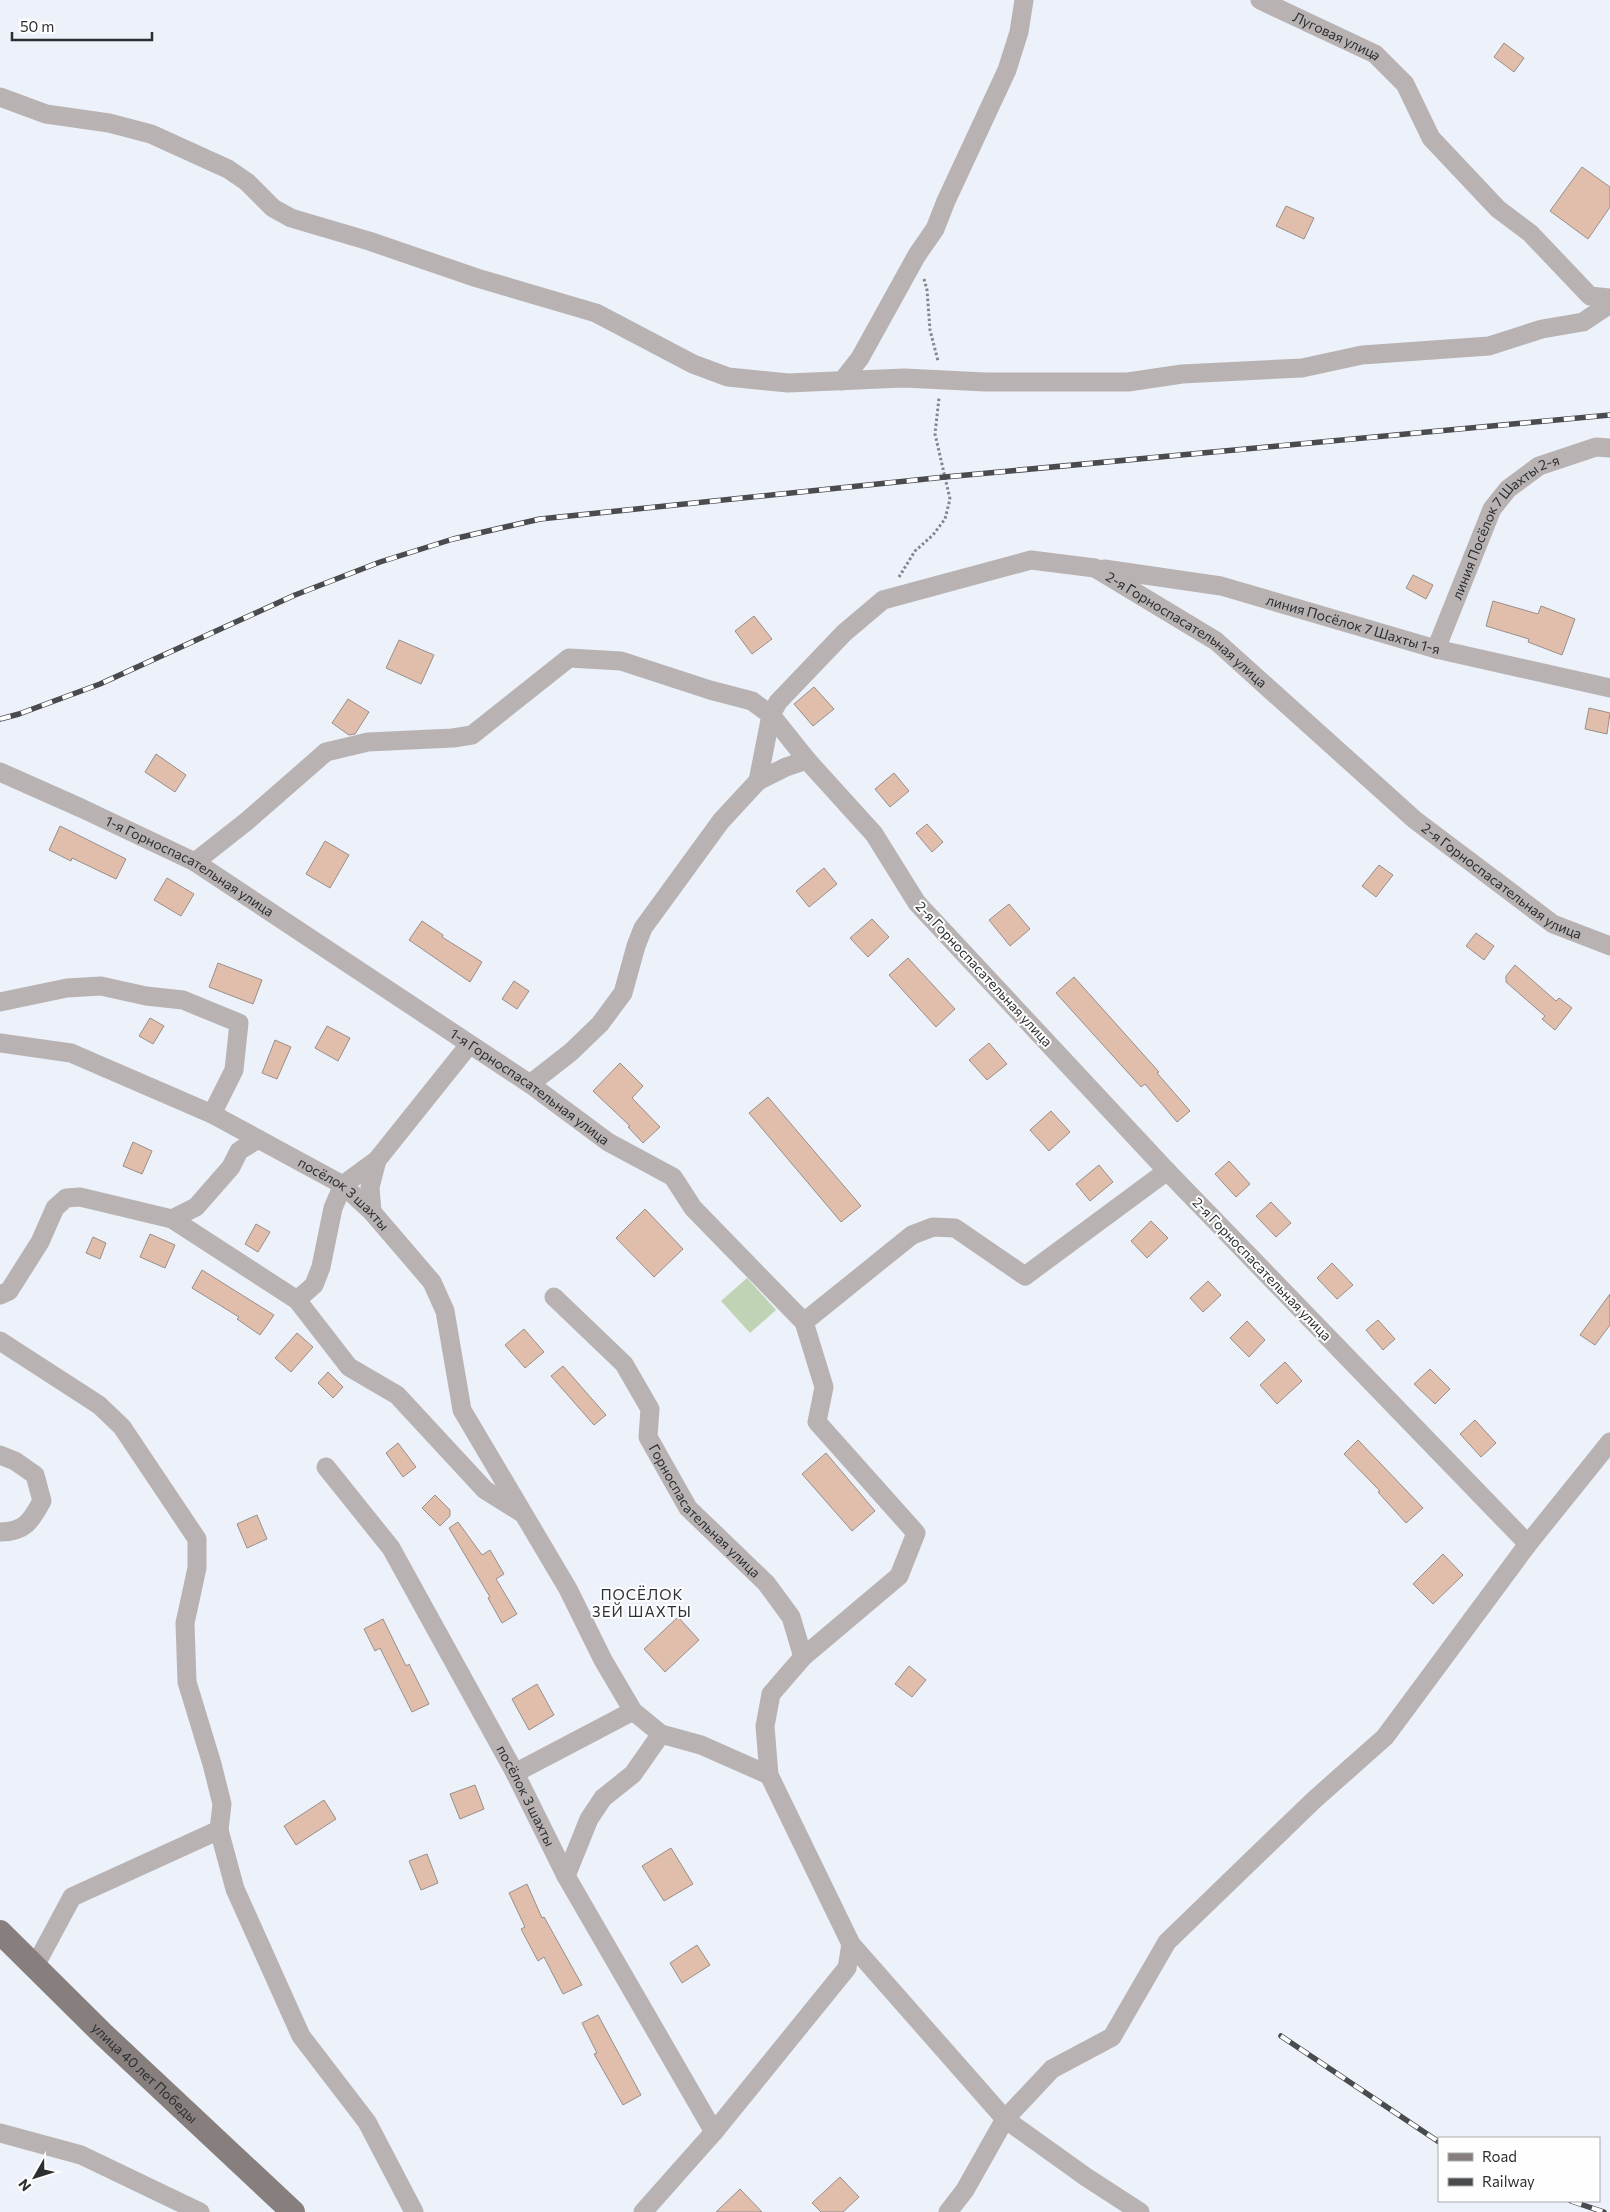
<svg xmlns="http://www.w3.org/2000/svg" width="1610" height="2212" font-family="Commissioner,sans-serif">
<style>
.green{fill:#c0d4b5}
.building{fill:#e1beac;stroke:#988f8a}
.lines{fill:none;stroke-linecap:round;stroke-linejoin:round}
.path{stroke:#82868c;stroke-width:3;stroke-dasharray:2.5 2.5;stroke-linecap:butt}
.minor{stroke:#b8b3b2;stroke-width:19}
.major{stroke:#877f7d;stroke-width:24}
.rail-casing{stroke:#494b4f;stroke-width:5.5}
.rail{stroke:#fefefe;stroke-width:4;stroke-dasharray:11;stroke-linecap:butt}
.labels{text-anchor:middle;stroke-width:4;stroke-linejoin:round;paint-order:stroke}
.street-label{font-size:14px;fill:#2c2e31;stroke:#fefefe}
.neighbourhood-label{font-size:15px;letter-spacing:1px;fill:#2d3137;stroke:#fefefe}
</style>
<rect width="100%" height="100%" fill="#ecf1fa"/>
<path class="green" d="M747 1278 776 1310 750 1333 721 1301Z"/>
<g class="building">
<path d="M1504 43 1524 58 1514 72 1494 57Z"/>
<path d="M1582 167 1610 187V207L1588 239 1550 211Z"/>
<path d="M1286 206 1314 218 1304 239 1276 226Z"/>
<path d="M1413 575 1433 585 1426 599 1406 588Z"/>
<path d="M1493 601 1538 614 1541 606 1575 619 1562 655 1528 642 1529 639 1486 626Z"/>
<path d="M754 616 772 639 752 654 735 631Z"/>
<path d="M399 640 434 655 421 684 386 668Z"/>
<path d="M814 687 834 709 813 726 794 704Z"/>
<path d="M348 699 369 712 355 734 349 735 332 723Z"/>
<path d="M1589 708 1610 713 1607 734 1585 729Z"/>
<path d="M156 754 186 775 175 792 145 772Z"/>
<path d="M894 773 909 791 890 807 875 789Z"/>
<path d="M927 824 943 842 932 852 916 833Z"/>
<path d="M60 826 126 859 116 879 72 858 71 861 49 850Z"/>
<path d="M325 841 349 855 330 888 306 874Z"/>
<path d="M1379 865 1393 875 1376 897 1362 886Z"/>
<path d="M824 868 837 884 809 907 796 891Z"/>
<path d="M167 878 194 894 181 916 154 900Z"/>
<path d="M1009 904 1030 929 1010 946 989 920Z"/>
<path d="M872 919 889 937 868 957 850 938Z"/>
<path d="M422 921 443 935 442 937 482 962 470 982 409 940Z"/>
<path d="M1476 933 1494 946 1484 960 1466 946Z"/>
<path d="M908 958 955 1009 936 1027 889 975Z"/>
<path d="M218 963 262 980 253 1004 209 987Z"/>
<path d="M1515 965 1556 1001 1559 998 1572 1008 1555 1030 1542 1019 1545 1016 1506 982V976Z"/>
<path d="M1074 977 1159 1072 1157 1073 1190 1111 1177 1122 1145 1084 1141 1087 1056 993Z"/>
<path d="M514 981 529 991 517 1009 502 999Z"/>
<path d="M150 1018 164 1026 153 1044 139 1036Z"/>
<path d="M327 1026 350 1038 338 1061 315 1048Z"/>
<path d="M275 1040 291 1047 277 1079 262 1073Z"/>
<path d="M989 1043 1007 1064 987 1080 969 1060Z"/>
<path d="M620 1063 643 1086 632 1098 660 1127 643 1143 628 1127 630 1126 593 1091Z"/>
<path d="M768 1097 861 1206 841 1222 749 1113Z"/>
<path d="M1051 1111 1070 1132 1049 1151 1030 1130Z"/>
<path d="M133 1142 152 1151 142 1174 123 1166Z"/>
<path d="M1229 1161 1250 1184 1236 1197 1215 1174Z"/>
<path d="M1099 1165 1113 1182 1090 1201 1076 1184Z"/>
<path d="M1271 1202 1291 1223 1276 1237 1256 1216Z"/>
<path d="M645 1209 683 1249 654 1277 616 1238Z"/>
<path d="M1151 1221 1168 1238 1147 1258 1131 1241Z"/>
<path d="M256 1224 270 1232 258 1252 245 1244Z"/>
<path d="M150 1234 175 1245 165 1268 140 1257Z"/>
<path d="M93 1237 106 1243 100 1259 86 1253Z"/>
<path d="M1332 1263 1353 1285 1337 1299 1317 1278Z"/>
<path d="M202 1270 274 1315 260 1335 237 1319 239 1317 192 1288Z"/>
<path d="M1208 1281 1221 1295 1203 1312 1190 1298Z"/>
<path d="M1610 1294V1325L1595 1345 1580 1335Z"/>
<path d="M1378 1320 1395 1339 1383 1350 1366 1330Z"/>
<path d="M1247 1321 1265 1340 1249 1357 1230 1338Z"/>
<path d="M524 1329 544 1352 525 1368 505 1345Z"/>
<path d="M297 1333 313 1347 291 1372 275 1358Z"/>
<path d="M1285 1362 1302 1381 1277 1404 1260 1385Z"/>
<path d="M563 1366 606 1415 594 1425 551 1376Z"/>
<path d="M1430 1369 1450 1389 1435 1404 1414 1384Z"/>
<path d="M328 1372 343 1387 333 1398 318 1383Z"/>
<path d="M1475 1420 1496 1443 1481 1457 1460 1434Z"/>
<path d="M1358 1440 1423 1508 1406 1523 1378 1492 1380 1491 1344 1454Z"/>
<path d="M398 1443 416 1467 403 1477 386 1453Z"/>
<path d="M826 1453 875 1511 852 1531 802 1474Z"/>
<path d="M435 1495 450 1510V1516L440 1526 422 1508Z"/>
<path d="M257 1515 267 1539 247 1548 237 1524Z"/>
<path d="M458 1522 482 1555 490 1550 504 1574 496 1579 517 1614 502 1623 488 1598 490 1597 449 1528Z"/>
<path d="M1443 1554 1463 1575 1433 1604 1413 1584Z"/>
<path d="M678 1617 699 1640 665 1672 644 1649Z"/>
<path d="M383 1619 406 1666 409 1664 429 1704 412 1712 380 1648 375 1651 364 1629Z"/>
<path d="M909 1666 926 1680 912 1697 895 1684Z"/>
<path d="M537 1684 554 1715 529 1730 512 1699Z"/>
<path d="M475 1785 484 1809 460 1819 450 1794Z"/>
<path d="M324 1800 336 1819 296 1845 284 1826Z"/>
<path d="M671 1848 693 1884 664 1901 642 1866Z"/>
<path d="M427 1854 438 1883 421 1890 409 1861Z"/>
<path d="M527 1884 542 1918 544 1917 582 1985 563 1994 544 1957 538 1961 521 1929 525 1927 509 1893Z"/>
<path d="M697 1945 710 1965 682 1983 670 1963Z"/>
<path d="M598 2015 641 2095 623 2105 594 2054 597 2053 582 2023Z"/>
<path d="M840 2177 859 2197 843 2212H821L812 2203Z"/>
<path d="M740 2189 762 2212H716Z"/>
</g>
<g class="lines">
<g class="path">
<path d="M924 279 927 290 930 330 938 361"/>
<path d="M899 577 915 551 933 535 945 519 950 499 935 434 939 398"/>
</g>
<g class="minor">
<path id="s1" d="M1260 0 1375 54 1405 84 1431 138 1498 209 1530 233 1590 296 1610 298"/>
<path d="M0 97 46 114 109 123 151 134 228 169 247 182 273 208 291 218 369 241 477 278 596 313 693 364 728 377 788 383 904 378 985 382H1128L1182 374 1302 368 1362 355 1489 346 1542 329 1583 322 1610 304"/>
<path d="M842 381 860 358 917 255 935 229 946 201 1007 70 1019 32 1024 0"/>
<path id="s2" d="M1104 569 1221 586 1436 649 1610 688"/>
<path id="s3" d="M1436 649 1492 509 1508 489 1539 466 1596 447 1610 448"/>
<path id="s4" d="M0 772 81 808 195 862 530 1084 608 1142 673 1177 693 1208 804 1322 824 1387 817 1422 916 1533 899 1576 803 1657 771 1694 765 1726 769 1775 851 1944 1005 2119 1086 2177 1140 2212"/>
<path d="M758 781 786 767 807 760"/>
<path d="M195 862 247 821 326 752 368 742 453 738 472 735 569 658 621 661 710 690 752 701 771 715 758 781 721 821 643 928 636 946 623 993 600 1024 571 1052 530 1084"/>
<path d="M0 1002 67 988 101 986 146 996 183 1000 239 1023 234 1070 212 1114"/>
<path id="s5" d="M0 1043 71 1053 212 1114 343 1185 372 1212 432 1282 445 1311 462 1410 568 1589 603 1660 633 1711 661 1734 701 1745 769 1775"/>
<path d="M372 1212 370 1187 377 1160 469 1045"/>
<path d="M172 1219 196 1207 231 1167 239 1151 258 1139"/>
<path d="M0 1295 9 1291 40 1242 55 1208 66 1198 80 1197 172 1219 297 1300 349 1367 397 1395 485 1490 522 1513"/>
<path id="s6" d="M554 1297 624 1364 650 1409 648 1437 688 1508 766 1583 791 1617 803 1657"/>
<path d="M297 1300 314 1285 321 1267 333 1208 343 1185 377 1160"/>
<path d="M804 1322 912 1235 933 1227 955 1228 1025 1276 1167 1171"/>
<path d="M0 1341 99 1405 122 1427 197 1539V1568L185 1623 187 1682 212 1764 222 1804 219 1830 235 1889 301 2036 367 2122 414 2212"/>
<path d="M0 1455 15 1461 35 1475 42 1501C31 1521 25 1532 0 1532"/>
<path id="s7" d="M326 1467 391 1548 515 1773 566 1876 714 2132"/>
<path id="s8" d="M1528 1544 1167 1171 917 903 874 834 807 760 771 715 778 702 844 633 883 600 1031 560 1095 568 1216 641 1415 820 1553 924 1610 946"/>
<path d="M515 1773 633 1711"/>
<path d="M566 1876 589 1819 603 1798 633 1774 661 1734"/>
<path d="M35 1966 72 1897 219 1830"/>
<path d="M0 2133 81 2155 200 2212"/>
<path d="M643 2212 714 2132 847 1968 851 1944"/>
<path d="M948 2212 965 2190 1005 2119 1052 2069 1112 2037 1167 1942 1314 1800 1385 1737 1528 1544 1610 1442"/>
</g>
<path class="major" id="s9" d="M0 1932 104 2035 293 2212"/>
<g class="rail-casing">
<g id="rail">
<path d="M0 719 19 714 100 684 295 595 380 562 453 539 540 519 945 477 1610 415"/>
<path d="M1281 2036 1439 2142"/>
<path d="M1571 2201 1604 2212"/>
</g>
</g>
<use href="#rail" class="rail"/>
</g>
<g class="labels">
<g class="street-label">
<text dy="5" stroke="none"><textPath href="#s1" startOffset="85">Луговая улица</textPath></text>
<text dy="5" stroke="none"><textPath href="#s3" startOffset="145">линия Посёлок 7 Шахты 2-я</textPath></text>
<text dy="5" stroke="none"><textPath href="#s2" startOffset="256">линия Посёлок 7 Шахты 1-я</textPath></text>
<text dy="5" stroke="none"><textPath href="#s8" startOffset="1614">2-я Горноспасательная улица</textPath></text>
<text dy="5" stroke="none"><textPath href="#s4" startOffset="212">1-я Горноспасательная улица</textPath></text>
<text dy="5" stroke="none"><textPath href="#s8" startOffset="2019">2-я Горноспасательная улица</textPath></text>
<text transform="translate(984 974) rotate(47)" y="5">2-я Горноспасательная улица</text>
<text dy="5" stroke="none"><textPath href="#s4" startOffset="618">1-я Горноспасательная улица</textPath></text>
<text dy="5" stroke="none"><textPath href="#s5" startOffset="380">посёлок 3 шахты</textPath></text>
<text transform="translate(1262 1269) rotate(46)" y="5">2-я Горноспасательная улица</text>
<text dy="5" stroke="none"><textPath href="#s6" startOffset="271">Горноспасательная улица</textPath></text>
<text dy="5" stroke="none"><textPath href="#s7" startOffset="386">посёлок 3 шахты</textPath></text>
<text dy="5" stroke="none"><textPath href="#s9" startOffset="202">улица 40 лет Победы</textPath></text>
</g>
<g class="neighbourhood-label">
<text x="642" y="1600">ПОСЁЛОК<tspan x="642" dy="17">3ЕЙ ШАХТЫ</tspan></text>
</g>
</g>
<rect x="1438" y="2137" width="162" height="65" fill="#fefefe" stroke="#aaabac"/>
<rect x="1448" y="2153" width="25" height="8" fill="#877f7d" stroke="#aaabac"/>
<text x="1482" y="2162" font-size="15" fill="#2c2e31">Road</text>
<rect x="1448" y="2178" width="25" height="8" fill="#494b4f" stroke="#aaabac"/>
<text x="1482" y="2187" font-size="15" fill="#2c2e31">Railway</text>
<g transform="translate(35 2177) rotate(231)" stroke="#fefefe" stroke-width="4" paint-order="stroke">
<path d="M0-4L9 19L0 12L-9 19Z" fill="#2c2e31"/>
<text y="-8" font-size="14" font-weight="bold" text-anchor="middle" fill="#2c2e31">N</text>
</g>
<path d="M12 32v8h140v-8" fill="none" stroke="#2c2e31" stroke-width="2.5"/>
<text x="20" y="32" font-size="15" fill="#2c2e31" stroke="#fefefe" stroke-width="4" paint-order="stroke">50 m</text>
</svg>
